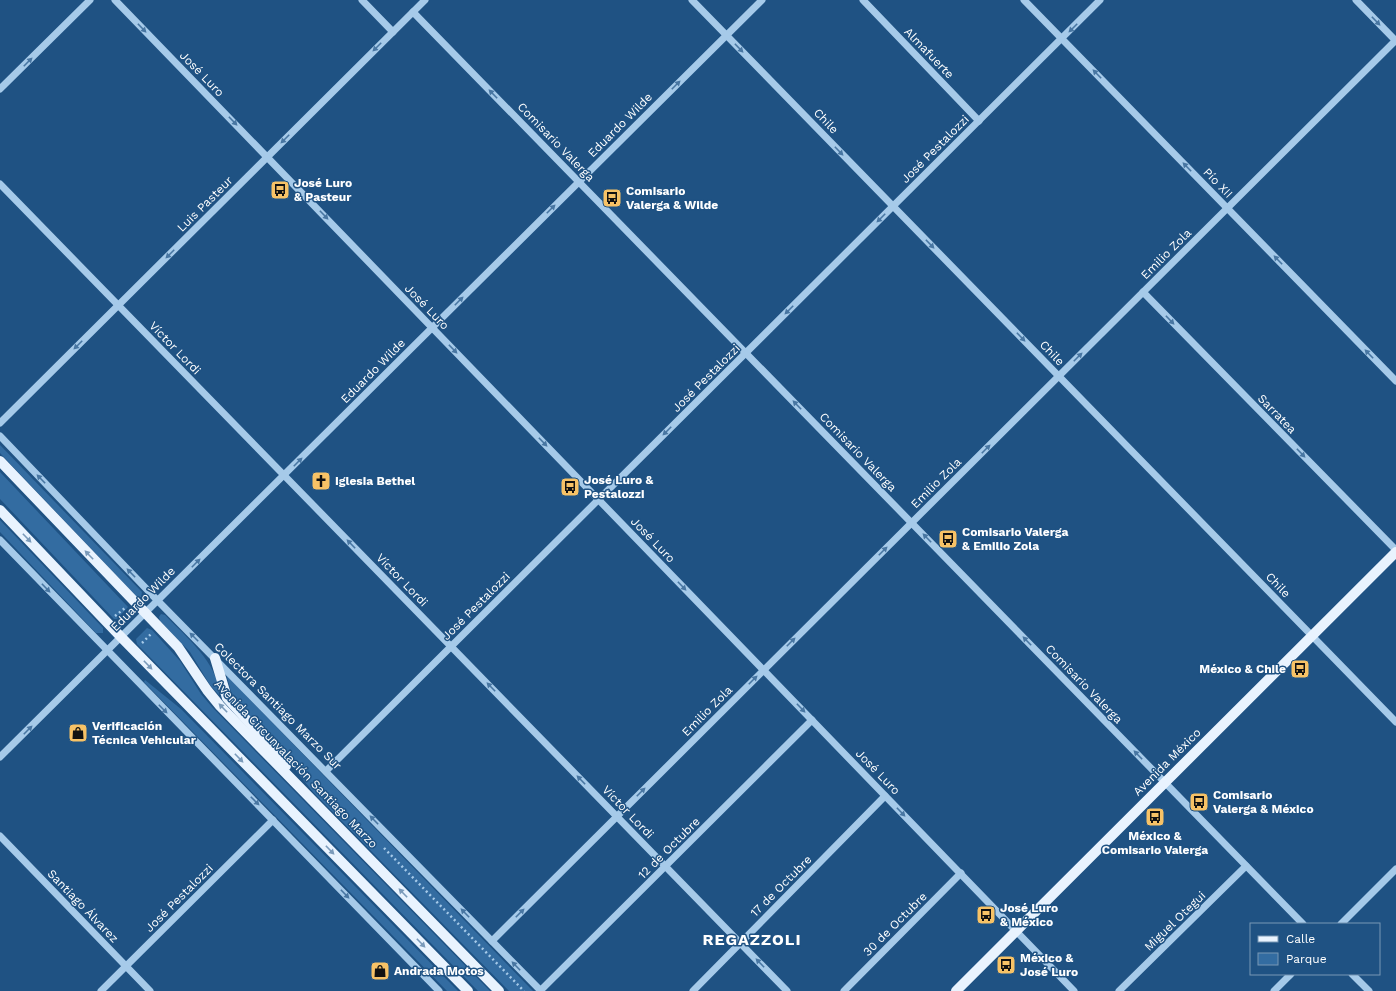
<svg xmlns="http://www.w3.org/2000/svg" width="1396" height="991" font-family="'Work Sans',sans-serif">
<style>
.green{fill:#336ca1}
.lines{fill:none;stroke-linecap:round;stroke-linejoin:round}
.path{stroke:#a6cae9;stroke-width:2.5;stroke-dasharray:2 3;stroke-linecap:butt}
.minor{stroke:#a6cae9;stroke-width:7}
.major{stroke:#e9f3fe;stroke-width:10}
.oneway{fill:#4876a2}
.oneway2{fill:#7a9aba}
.labels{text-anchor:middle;stroke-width:3;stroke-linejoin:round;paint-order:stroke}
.street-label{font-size:12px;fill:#fff;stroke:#1f5283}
.poi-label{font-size:12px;font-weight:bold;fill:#fff;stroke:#1f5283;text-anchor:start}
.district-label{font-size:16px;font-weight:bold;letter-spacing:1px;fill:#fff;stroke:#1f5283}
</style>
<rect width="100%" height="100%" fill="#1f5283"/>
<g class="green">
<path d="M0 445 142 592 141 597H137L0 453Z"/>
<path d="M0 472 128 607 117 619H114L0 499Z"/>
<path d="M0 520 103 628V633H96L0 532Z"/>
<path d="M161 614 165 615C185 636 219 663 219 695L210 685 190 652 160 621 159 617Z"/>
<path d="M147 628 152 630 180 661 201 694 212 707 490 991H478L137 644 136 639Z"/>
<path d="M227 677H228L533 991H509L313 792 276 746 233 699Z"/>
<path d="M145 680 181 709 458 991H447L144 682Z"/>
</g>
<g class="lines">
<g class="path">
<path d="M115 616 125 608"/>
<path d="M142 643 151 634"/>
<path d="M384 848 524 991"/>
</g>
<g class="minor">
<path d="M115 0 1074 991"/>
<path d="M362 0 393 32"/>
<path d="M692 0 1396 722"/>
<path d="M863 0 979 121"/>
<path d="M1024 0 1396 381"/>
<path d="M1356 0 1396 41"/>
<path d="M413 12 1303 924"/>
<path d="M0 89 90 0"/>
<path d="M0 184 787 991"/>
<path d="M1143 292 1396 550"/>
<path d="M0 423 425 0"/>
<path d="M0 436 158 601 541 991"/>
<path d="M0 540 439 991"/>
<path d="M0 757 762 0"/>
<path d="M326 771 1100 0"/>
<path d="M0 836 150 991"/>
<path d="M1341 924 1396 869"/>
<path d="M492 941 1396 40"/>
<path d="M1352 974 1369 991"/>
<path d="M101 991 273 820"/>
<path d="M540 991 812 720"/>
<path d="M693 991 885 796"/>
<path d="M844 991 961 873"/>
<path d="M1119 991 1246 866"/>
<path d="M1274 991 1291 974"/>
</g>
<g class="major">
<path d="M0 461 178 647 207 690 220 706 499 991"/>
<path d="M0 510 121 637 468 991"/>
<path d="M215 658 227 698 274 750 286 766"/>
<path d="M956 991 1396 552"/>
</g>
</g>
<defs><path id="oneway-solid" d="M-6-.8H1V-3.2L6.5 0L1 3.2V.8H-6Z"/></defs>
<g class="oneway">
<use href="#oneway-solid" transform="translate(1376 21) rotate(46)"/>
<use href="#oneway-solid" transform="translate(142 28) rotate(46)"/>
<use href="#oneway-solid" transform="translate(1073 28) rotate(135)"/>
<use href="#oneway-solid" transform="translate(377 47) rotate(135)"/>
<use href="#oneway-solid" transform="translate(739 48) rotate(46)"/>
<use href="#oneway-solid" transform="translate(28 62) rotate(-45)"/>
<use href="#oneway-solid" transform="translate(1097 74) rotate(-134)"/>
<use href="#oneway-solid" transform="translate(676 85) rotate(-45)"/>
<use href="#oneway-solid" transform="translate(493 94) rotate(-134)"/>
<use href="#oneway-solid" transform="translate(233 121) rotate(46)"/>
<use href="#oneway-solid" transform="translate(285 139) rotate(135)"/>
<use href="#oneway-solid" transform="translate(839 151) rotate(46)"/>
<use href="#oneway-solid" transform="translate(1187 167) rotate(-134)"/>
<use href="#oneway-solid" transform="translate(551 209) rotate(-45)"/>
<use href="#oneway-solid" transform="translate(324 215) rotate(46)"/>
<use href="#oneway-solid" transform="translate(881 218) rotate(135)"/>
<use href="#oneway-solid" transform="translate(930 244) rotate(46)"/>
<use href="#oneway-solid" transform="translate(170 254) rotate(135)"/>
<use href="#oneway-solid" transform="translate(1278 260) rotate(-134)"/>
<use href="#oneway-solid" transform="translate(459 301) rotate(-45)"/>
<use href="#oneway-solid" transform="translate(789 310) rotate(135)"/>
<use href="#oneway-solid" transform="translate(1170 320) rotate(46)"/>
<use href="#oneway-solid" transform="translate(1021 337) rotate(46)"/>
<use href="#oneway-solid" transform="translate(78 345) rotate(135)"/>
<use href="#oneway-solid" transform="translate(453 349) rotate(46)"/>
<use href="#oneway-solid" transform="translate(1369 354) rotate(-134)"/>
<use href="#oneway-solid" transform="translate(1078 357) rotate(-45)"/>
<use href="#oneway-solid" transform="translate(797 405) rotate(-134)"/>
<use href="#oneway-solid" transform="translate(667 431) rotate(135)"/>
<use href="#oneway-solid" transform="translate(543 442) rotate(46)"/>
<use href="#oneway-solid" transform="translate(986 449) rotate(-45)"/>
<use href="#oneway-solid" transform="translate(1301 453) rotate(46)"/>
<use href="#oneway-solid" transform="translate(298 462) rotate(-45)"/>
<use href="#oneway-solid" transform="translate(41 479) rotate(-134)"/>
<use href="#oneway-solid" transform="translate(927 538) rotate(-134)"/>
<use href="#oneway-solid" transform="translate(351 544) rotate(-134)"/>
<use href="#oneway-solid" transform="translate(883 551) rotate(-45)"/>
<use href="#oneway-solid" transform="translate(196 563) rotate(-45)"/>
<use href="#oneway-solid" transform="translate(131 573) rotate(-134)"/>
<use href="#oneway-solid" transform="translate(682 586) rotate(46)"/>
<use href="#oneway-solid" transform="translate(46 588) rotate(46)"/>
<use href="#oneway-solid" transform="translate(194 637) rotate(-135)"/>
<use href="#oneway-solid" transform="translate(1027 641) rotate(-134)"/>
<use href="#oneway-solid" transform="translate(791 642) rotate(-45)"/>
<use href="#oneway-solid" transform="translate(753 680) rotate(-45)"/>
<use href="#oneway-solid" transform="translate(491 687) rotate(-134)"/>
<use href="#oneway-solid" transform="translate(801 708) rotate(46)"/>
<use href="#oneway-solid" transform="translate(163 709) rotate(45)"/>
<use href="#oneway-solid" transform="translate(28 730) rotate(-45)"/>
<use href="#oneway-solid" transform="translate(1138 755) rotate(-134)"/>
<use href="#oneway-solid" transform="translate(581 780) rotate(-134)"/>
<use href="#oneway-solid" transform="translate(641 792) rotate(-45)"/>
<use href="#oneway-solid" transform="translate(255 801) rotate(45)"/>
<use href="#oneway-solid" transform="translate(901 812) rotate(46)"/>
<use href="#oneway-solid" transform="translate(374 820) rotate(-134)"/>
<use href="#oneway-solid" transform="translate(345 894) rotate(46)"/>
<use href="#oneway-solid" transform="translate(465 913) rotate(-134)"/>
<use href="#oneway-solid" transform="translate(520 913) rotate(-45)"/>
<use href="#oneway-solid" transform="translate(760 963) rotate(-134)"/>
<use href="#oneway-solid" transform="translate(516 966) rotate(-134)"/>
</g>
<g class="oneway2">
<use href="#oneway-solid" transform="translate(27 538) rotate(46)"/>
<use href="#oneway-solid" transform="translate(89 555) rotate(-134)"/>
<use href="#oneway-solid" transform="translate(148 665) rotate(46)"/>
<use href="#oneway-solid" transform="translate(223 708) rotate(-134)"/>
<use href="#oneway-solid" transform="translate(239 758) rotate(46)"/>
<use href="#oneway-solid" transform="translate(330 850) rotate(46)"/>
<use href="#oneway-solid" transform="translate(403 893) rotate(-134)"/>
<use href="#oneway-solid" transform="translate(421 943) rotate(46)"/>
</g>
<defs>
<g id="bus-square" transform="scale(1)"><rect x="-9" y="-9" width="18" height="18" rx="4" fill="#f7c266" stroke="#1f5283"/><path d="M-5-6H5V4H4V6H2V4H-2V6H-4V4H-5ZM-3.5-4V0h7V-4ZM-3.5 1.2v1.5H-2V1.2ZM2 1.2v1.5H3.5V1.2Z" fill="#111"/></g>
<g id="church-square" transform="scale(1)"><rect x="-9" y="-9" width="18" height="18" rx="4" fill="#f7c266" stroke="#1f5283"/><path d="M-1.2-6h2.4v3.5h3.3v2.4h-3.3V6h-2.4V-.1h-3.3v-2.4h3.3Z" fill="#111"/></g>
<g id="shop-square" transform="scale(1)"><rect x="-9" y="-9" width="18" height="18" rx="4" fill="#f7c266" stroke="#1f5283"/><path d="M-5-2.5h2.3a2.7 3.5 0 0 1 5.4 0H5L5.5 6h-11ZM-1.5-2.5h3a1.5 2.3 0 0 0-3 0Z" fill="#111"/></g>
</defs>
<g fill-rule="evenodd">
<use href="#bus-square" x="280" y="190"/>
<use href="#bus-square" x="612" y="198"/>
<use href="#church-square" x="321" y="481"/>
<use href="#bus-square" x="570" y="487"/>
<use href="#bus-square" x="948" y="539"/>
<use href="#bus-square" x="1300" y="669"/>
<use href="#shop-square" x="78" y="733"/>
<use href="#bus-square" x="1199" y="802"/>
<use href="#bus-square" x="1155" y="817"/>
<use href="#bus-square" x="986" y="915"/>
<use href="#bus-square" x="1006" y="965"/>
<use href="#shop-square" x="380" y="971"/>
</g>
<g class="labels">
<g class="street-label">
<text transform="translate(929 53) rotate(46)" y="4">Almafuerte</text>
<text transform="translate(202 74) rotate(46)" y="4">José Luro</text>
<text transform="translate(826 121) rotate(46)" y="4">Chile</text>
<text transform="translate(620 125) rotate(-45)" y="4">Eduardo Wilde</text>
<text transform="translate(556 142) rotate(46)" y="4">Comisario Valerga</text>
<text transform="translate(935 149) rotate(-45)" y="4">José Pestalozzi</text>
<text transform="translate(1218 183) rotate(46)" y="4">Pío XII</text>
<text transform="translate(205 204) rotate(-45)" y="4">Luis Pasteur</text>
<text transform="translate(1166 254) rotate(-45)" y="4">Emilio Zola</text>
<text transform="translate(427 307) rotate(46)" y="4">José Luro</text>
<text transform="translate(175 348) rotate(46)" y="4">Víctor Lordi</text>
<text transform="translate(1052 353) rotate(46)" y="4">Chile</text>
<text transform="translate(373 371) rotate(-45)" y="4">Eduardo Wilde</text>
<text transform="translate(706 378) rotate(-45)" y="4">José Pestalozzi</text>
<text transform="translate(1277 414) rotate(46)" y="4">Sarratea</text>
<text transform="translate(858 452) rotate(46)" y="4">Comisario Valerga</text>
<text transform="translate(936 483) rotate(-45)" y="4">Emilio Zola</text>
<text transform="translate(653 540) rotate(46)" y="4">José Luro</text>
<text transform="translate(402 580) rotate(46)" y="4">Víctor Lordi</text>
<text transform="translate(1278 585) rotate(46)" y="4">Chile</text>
<text transform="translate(143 599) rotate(-45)" y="4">Eduardo Wilde</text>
<text transform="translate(476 606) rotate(-45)" y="4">José Pestalozzi</text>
<text transform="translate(1084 684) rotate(46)" y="4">Comisario Valerga</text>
<text transform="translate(278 706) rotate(45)" y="4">Colectora Santiago Marzo Sur</text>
<text transform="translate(707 711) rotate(-45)" y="4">Emilio Zola</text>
<text transform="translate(1167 762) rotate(-45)" y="4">Avenida México</text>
<text transform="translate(296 764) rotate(46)" y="4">Avenida Circunvalación Santiago Marzo</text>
<text transform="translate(878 772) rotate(46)" y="4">José Luro</text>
<text transform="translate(628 812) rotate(46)" y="4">Víctor Lordi</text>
<text transform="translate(669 848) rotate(-45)" y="4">12 de Octubre</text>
<text transform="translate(781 886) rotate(-45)" y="4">17 de Octubre</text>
<text transform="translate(179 898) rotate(-45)" y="4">José Pestalozzi</text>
<text transform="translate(83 906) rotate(46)" y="4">Santiago Álvarez</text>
<text transform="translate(1175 921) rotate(-44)" y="4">Miguel Otegui</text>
<text transform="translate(895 924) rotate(-45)" y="4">30 de Octubre</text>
</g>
<g class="poi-label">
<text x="294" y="187">José Luro<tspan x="294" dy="14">&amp; Pasteur</tspan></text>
<text x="626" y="195">Comisario<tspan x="626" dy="14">Valerga &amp; Wilde</tspan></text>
<text x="584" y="484">José Luro &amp;<tspan x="584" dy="14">Pestalozzi</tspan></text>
<text x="335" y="485">Iglesia Bethel</text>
<text x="962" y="536">Comisario Valerga<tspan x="962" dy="14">&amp; Emilio Zola</tspan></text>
<text x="1286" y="673" text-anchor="end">México &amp; Chile</text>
<text x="92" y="730">Verificación<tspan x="92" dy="14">Técnica Vehicular</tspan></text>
<text x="1213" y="799">Comisario<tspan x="1213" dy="14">Valerga &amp; México</tspan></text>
<text x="1155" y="840" text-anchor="middle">México &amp;<tspan x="1155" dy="14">Comisario Valerga</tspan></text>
<text x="1000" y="912">José Luro<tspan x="1000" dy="14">&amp; México</tspan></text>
<text x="1020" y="962">México &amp;<tspan x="1020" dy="14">José Luro</tspan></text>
<text x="394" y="975">Andrada Motos</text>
</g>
<g class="district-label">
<text x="752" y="945">REGAZZOLI</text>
</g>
</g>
<rect x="1250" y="923" width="130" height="52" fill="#1f5283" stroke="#7997b5"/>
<rect x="1258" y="936" width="20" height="6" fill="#e9f3fe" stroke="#7997b5"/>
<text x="1286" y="943" font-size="12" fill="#ffffff">Calle</text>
<rect x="1258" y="953" width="20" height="12" fill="#336ca1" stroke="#7997b5"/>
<text x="1286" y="963" font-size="12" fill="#ffffff">Parque</text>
</svg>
